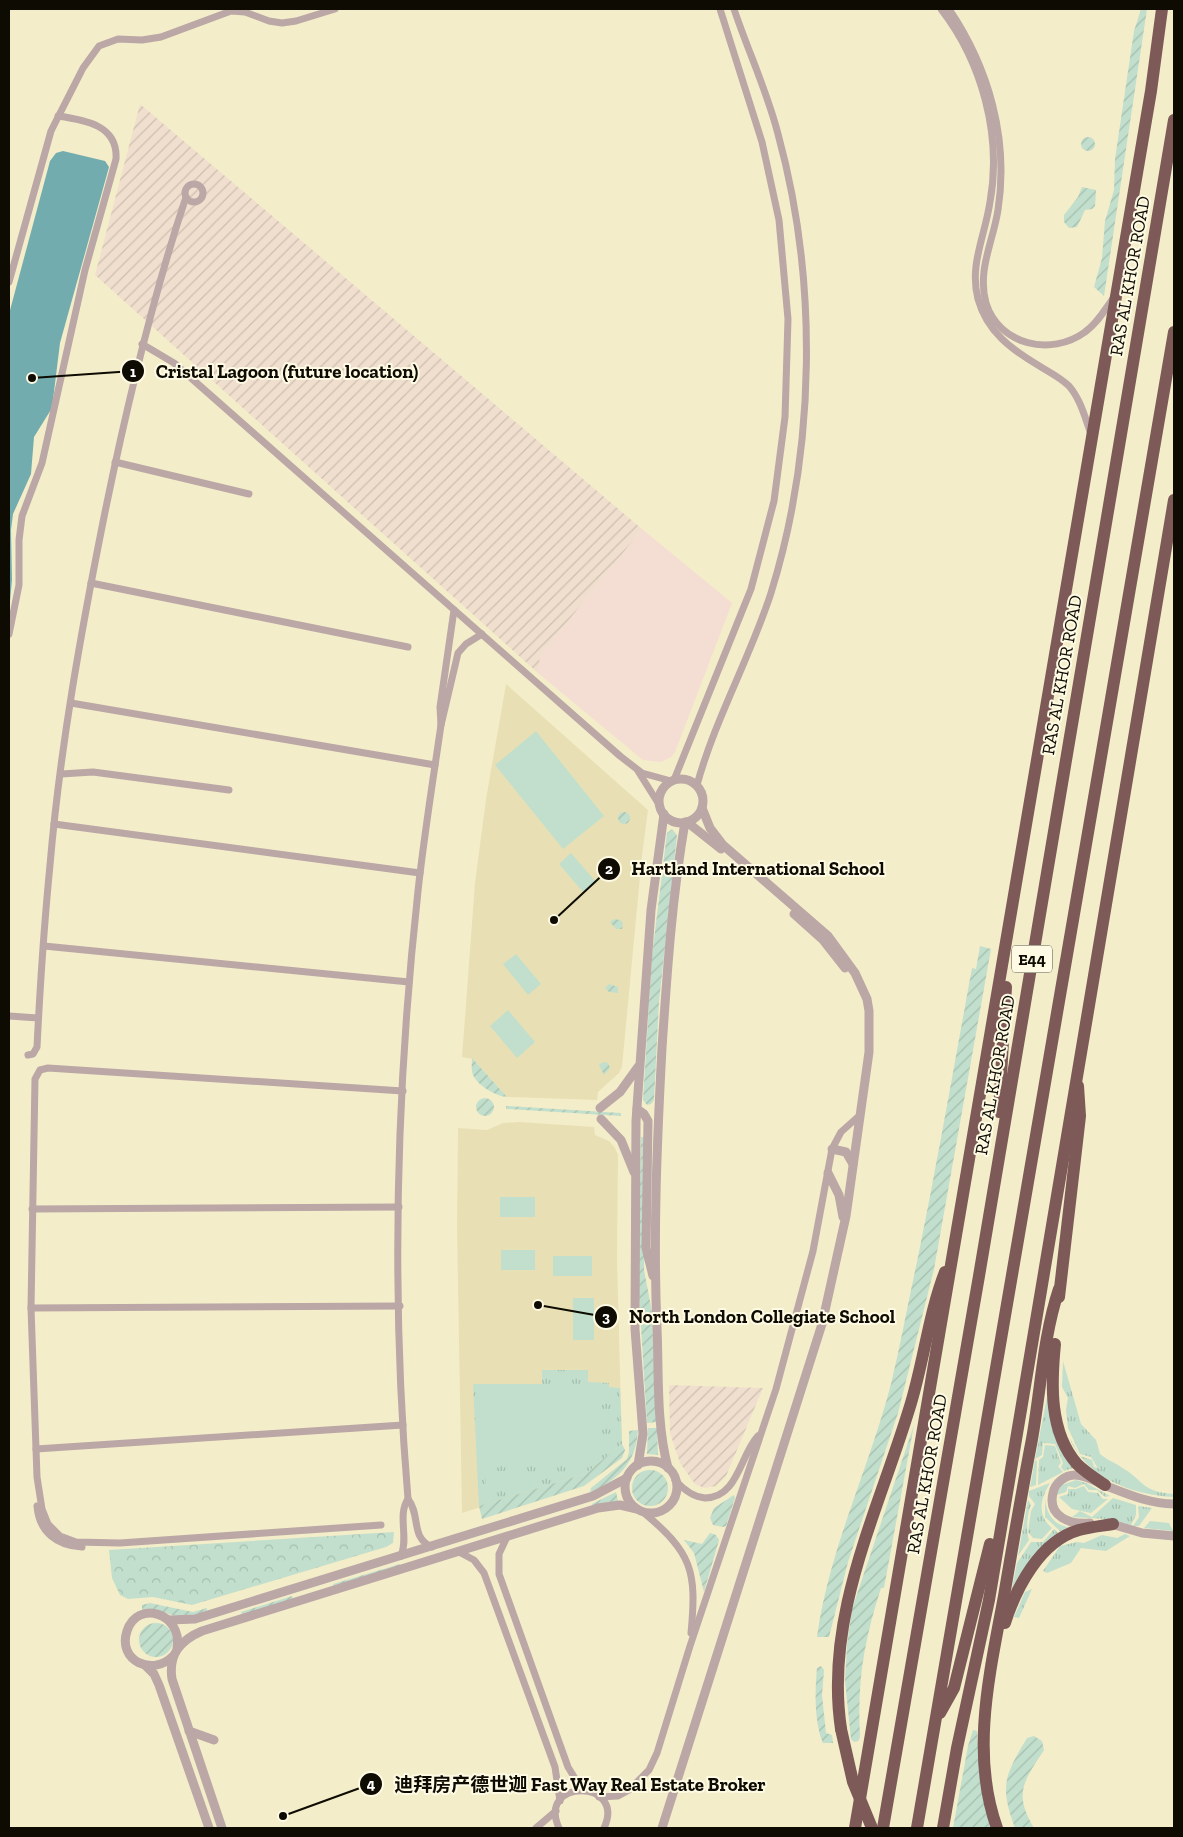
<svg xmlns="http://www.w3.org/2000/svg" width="1183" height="1837" font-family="'Zilla Slab','Noto Sans SC',serif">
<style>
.commercial{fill:#f4ddd2}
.industrial{fill:url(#industrial-furrows)}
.built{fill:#e8e0b4}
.grass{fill:url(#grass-tufts)}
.park{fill:url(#park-crowns)}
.garden{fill:url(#garden-furrows)}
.pitch{fill:#c1dfcc}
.water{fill:#73acaf}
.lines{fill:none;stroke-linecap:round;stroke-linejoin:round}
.minor{stroke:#baa7a6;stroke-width:7}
.tertiary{stroke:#baa7a6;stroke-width:9}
.motorway{stroke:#7d5957;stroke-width:12}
.motorway-bridge{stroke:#7d5957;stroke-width:12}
.labels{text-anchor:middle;stroke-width:4;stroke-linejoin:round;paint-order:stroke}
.shield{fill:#fefae4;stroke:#565346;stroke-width:1}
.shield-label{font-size:16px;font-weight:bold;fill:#0e0b02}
.street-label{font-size:18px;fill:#0e0b02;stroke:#fefae4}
.leader{fill:none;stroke:#0e0b02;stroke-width:2}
.callout-dot{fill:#0e0b02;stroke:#fefae4;stroke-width:2}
.mark-label{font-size:15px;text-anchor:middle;font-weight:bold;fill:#fff}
.callout-label{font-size:19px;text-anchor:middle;font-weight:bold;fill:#0e0b02;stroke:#fefae4;stroke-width:4;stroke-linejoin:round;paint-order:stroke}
</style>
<defs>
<pattern id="industrial-furrows" width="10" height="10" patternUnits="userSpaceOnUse" patternTransform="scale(1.25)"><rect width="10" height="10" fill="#f0dfce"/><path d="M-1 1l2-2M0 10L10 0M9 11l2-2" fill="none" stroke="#cdbeaf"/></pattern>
<pattern id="grass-tufts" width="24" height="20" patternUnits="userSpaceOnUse" patternTransform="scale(1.25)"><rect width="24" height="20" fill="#c1dfcc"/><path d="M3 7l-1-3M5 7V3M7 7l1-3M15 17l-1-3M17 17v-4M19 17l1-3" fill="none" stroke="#a5beae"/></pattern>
<pattern id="park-crowns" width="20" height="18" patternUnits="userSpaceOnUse" patternTransform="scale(1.25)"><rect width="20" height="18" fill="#c1dfcc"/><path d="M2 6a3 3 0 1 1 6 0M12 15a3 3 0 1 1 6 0" fill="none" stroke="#a5beae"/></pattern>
<pattern id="garden-furrows" width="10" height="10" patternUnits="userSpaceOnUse" patternTransform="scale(1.25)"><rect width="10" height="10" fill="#c1dfcc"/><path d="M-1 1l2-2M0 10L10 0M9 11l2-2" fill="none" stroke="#a5beae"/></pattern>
</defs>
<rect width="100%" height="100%" fill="#f4edc9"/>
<path class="commercial" d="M642 529 732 603 675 752 671 757 661 762 643 760 538 673 540 656Z"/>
<g class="industrial">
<path d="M140 104 642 529 540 656 538 673 95 275Z"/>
<path d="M669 1385 763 1388 726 1476 716 1486 704 1488 695 1484 680 1463 670 1433Z"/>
</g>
<g class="built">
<path d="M506 684 648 810 642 856 622 1067 619 1073 598 1092 597 1100 507 1097 473 1059 462 1057 475 883 486 799Z"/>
<path d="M520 1122 594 1127 595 1135 609 1141 615 1148 618 1155 617 1260 622 1444 585 1474 462 1513 457 1228 458 1128 487 1130 503 1123Z"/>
</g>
<g class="grass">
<path d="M1063 1361 1081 1424 1096 1440 1100 1454C1107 1460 1114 1462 1121 1467 1144 1480 1141 1492 1174 1494V1497C1132 1495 1086 1478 1069 1437L1080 1456 1092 1460 1094 1467 1102 1469 1097 1467 1091 1457 1080 1454 1068 1428 1066 1410 1068 1398 1062 1387Z"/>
<path d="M542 1370H588V1382L609 1383V1387L620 1388 622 1444 585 1474 479 1506 473 1384H542Z"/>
<path d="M1047 1397 1073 1468 1064 1471 1061 1467 1063 1463 1055 1444 1043 1443 1042 1455 1035 1459Z"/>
<path d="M1045 1445 1055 1446 1061 1463 1058 1466 1063 1472 1038 1485 1039 1460 1043 1457Z"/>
<path d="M1035 1460 1037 1461 1036 1485 1030 1487Z"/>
<path d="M1076 1480 1086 1483 1110 1496 1105 1497 1097 1490H1089L1084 1484 1075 1488 1068 1486 1066 1492 1056 1495 1062 1485Z"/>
<path d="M1050 1483C1041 1498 1036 1514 1052 1528L1042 1539 1033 1538 1028 1532 1031 1511 1035 1504 1029 1496V1491Z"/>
<path d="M1084 1486 1088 1492 1098 1493 1103 1499H1108L1091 1513 1072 1509 1059 1497 1068 1494V1489H1076Z"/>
<path d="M1045 1494C1045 1510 1051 1524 1068 1527L1061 1532 1045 1517Z"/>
<path d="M1113 1498 1136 1505V1515L1131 1525 1106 1519 1072 1517 1080 1511 1092 1517Z"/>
<path d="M1028 1500 1031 1505C1027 1513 1026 1531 1029 1540L1018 1556Z"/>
<path d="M1138 1506 1152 1508 1139 1526H1133L1139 1517Z"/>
<path d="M1150 1521 1169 1523 1173 1531 1144 1528Z"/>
<path d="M1054 1529 1058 1533 1050 1541 1010 1598 1017 1563 1031 1542H1043Z"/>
<path d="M1125 1534 1130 1536 1106 1551 1081 1548 1071 1563 1047 1573 1043 1571 1060 1546 1077 1542 1084 1543 1102 1535 1117 1538Z"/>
<path d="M1032 1589 1019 1618 1014 1617 1025 1592Z"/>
</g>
<path class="park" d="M394 1532 393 1543 386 1547 192 1605 153 1597 128 1599 120 1595 112 1578 109 1550Z"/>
<g class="garden">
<path d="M1141 9H1147L1104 296 1094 287 1102 258 1105 221 1114 190 1115 159 1134 31Z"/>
<circle cx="1088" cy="144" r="7"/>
<path d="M1082 187 1096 190 1095 206 1092 209 1085 210 1077 227 1069 228 1064 222V215L1078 197Z"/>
<circle cx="624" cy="818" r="6"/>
<path d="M672 829 677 835 659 1002 654 1100 651 1104 647 1105 643 1100 652 956 667 833Z"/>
<path d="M614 919 620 920 623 923 622 929H616L610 922Z"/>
<path d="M980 946 991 949 934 1269 898 1413 848 1562 829 1637H817C829 1549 869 1469 891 1384 901 1343 908 1302 917 1262 937 1164 954 1066 972 968L976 969Z"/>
<path d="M609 984 618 987V993L609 992 605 988Z"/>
<path d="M472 1058 507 1097C496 1096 478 1086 473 1075 471 1070 472 1064 472 1058Z"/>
<path d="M603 1062 608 1063 610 1068 604 1075 599 1065Z"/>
<circle cx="485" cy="1107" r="9"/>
<path d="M506 1106 621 1113V1116L506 1109Z"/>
<path d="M641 1137H645L644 1270 652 1312 656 1422 647 1423 638 1279Z"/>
<path d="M914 1425 884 1588H881C864 1641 857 1681 860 1737L858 1741 854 1742 851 1739 845 1681 847 1645 852 1609Z"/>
<path d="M648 1428H657L658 1455 647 1454Z"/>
<path d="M638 1430C636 1463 619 1479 590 1493L591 1488 627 1459 629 1452V1431Z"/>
<path d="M622 1444 625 1450 622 1458 584 1486 482 1519 479 1506 585 1474Z"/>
<circle cx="650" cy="1488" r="18"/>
<path d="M616 1492 618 1501 592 1507V1504Z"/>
<path d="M734 1495 735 1498 726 1526 723 1527 713 1525 710 1518 714 1508Z"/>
<path d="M710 1533 716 1535 719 1540 704 1592 694 1553 684 1540 702 1544Z"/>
<path d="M400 1564 401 1566 334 1586 333 1584Z"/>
<path d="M292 1596 293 1599 242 1615 241 1612Z"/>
<path d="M150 1603 193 1612 207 1608V1611C198 1614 186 1619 176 1616 163 1613 156 1607 142 1610V1605Z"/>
<circle cx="156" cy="1640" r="17"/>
<path d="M821 1666 824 1670 822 1695 826 1733 832 1735 833 1743H823C814 1722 815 1690 817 1668Z"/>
<path d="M973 1730 977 1731 980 1779 993 1828H953L968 1746Z"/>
<path d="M1034 1736 1042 1741 1044 1750C1024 1781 1013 1793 1034 1828H1015C999 1785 1005 1775 1027 1738Z"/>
</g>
<g class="pitch">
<path d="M536 731 604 816 563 849 495 765Z"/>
<path d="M571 853 596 882 584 893 559 864Z"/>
<path d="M516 954 541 984 528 995 503 964Z"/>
<path d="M508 1010 535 1042 517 1058 490 1026Z"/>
<rect x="500" y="1197" width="35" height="20"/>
<rect x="501" y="1250" width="34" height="20"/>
<rect x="553" y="1256" width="39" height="20"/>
<rect x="573" y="1298" width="21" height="42"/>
<path d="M480 1388H597V1461L480 1462Z"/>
<rect x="486" y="1471" width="38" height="18"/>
</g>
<path class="water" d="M63 151 105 161 109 167 60 343 52 408 34 437 31 474 13 514 11 530 12 580 9 612V314L50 161 56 153Z"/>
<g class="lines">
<g class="minor">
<path d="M941 9C982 62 1002 135 990 202 985 236 969 265 978 299 987 332 1012 350 1041 367 1051 373 1061 378 1069 386 1081 400 1085 418 1091 434"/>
<path d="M949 9C989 68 1009 139 998 210 993 242 977 270 986 303 999 345 1051 357 1085 332 1098 323 1105 309 1114 297"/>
<circle cx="194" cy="193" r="9"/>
<path d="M9 282 51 131 83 68 99 46 118 39 142 40 161 37 231 11 245 12 269 21 282 23 296 21 335 9"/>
<path d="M142 344 174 363 620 756 642 773 671 781"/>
<path d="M115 462 249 494"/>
<path d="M91 583 408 647"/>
<path d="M9 634 19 585V540L22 516 42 463 85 270 116 159C118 125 85 120 58 116"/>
<path d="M71 703 435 765"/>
<path d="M441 725 458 653 466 644 482 634"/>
<path d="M638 771 660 806"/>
<path d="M61 774 93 772 229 790"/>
<path d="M674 780 751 589 774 501 785 417 788 319 779 220 762 142 720 9"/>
<path d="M697 785C715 719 750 658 771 593 816 448 818 280 778 134 767 91 748 51 734 9"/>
<path d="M54 824 420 873"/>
<path d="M44 946 409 982"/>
<path d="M9 1016 38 1018"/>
<path d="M28 1055 33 1054 37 1047C40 987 44 926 50 865 60 748 81 632 104 517 126 409 151 302 186 197"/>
<path d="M32 1209 399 1207"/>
<path d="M31 1308 400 1306"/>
<path d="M36 1449 403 1425"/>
<path d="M675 1480C683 1489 692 1497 705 1498 738 1498 740 1455 758 1436"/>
<path d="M37 1506C39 1532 57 1546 82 1547"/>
<path d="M643 1512C692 1553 697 1570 691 1633"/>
<path d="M381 1525 120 1543 76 1542 60 1536 48 1524 42 1509 37 1477 31 1308 35 1079 40 1070 48 1068 403 1091"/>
<path d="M507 1537 499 1554V1574L568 1767 576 1780 587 1790"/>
<path d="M432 1547C410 1538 421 1515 408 1499 391 1298 396 1092 418 891 424 836 433 780 441 725L440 707 454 610"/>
<path d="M459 1552 474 1560 484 1573 555 1767 560 1801"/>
<path d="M401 1556C409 1538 397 1515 408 1499"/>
<path d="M599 1797 618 1796 629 1790 649 1770 657 1753 690 1646 776 1389 813 1251 832 1149 841 1132 859 1116"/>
<path d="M536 1828 556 1811"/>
<path d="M559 1828C536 1778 627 1779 604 1828"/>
</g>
<g class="tertiary">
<circle cx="681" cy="801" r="22"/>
<path d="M687 822 721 849"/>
<path d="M794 914 823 940 845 968"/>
<path d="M600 1108 620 1092 638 1067"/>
<path d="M637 1109 644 1114 648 1121 646 1248 653 1276"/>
<path d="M601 1119 621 1140 634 1172"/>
<path d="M832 1149 846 1152 853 1164"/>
<path d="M828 1173 839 1195 843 1217"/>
<circle cx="651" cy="1487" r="26"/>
<path d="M638 1465 643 1434 635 1329 636 1121 651 910 664 814"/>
<path d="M668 1468C656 1423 659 1374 657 1328 653 1235 657 1142 662 1048 667 973 672 897 685 822"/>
<path d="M1090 1523C1071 1525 1047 1517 1053 1493 1055 1483 1065 1475 1075 1475 1085 1475 1095 1481 1104 1485 1127 1494 1150 1504 1174 1504"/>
<path d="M1108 1523 1142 1533 1174 1536"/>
<path d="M170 1620 195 1619 593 1496 627 1478"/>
<path d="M173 1656C153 1677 117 1661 127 1631 137 1599 183 1613 177 1648"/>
<path d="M146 1666 154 1674 159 1685 209 1828"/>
<path d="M189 1731 214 1740"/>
<path d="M222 1828 172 1679C168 1654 181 1640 202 1631L598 1508 620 1505 637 1509"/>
<path d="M662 1828 822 1324 846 1216 869 1052V1011L867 999 855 973 828 936 723 845 710 828 702 808"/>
</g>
<g class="motorway">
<path d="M999 1112 1006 987"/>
<path d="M1059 1297 1080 1116 1078 1086"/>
<path d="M1055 1344C1051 1384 1049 1432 1077 1464 1085 1472 1096 1479 1105 1485"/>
<path d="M1005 1623C1016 1588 1040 1541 1079 1530 1090 1527 1101 1526 1113 1524"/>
<path d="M940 1713 954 1688 990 1544"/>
<path d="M841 1729C824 1615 879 1510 911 1403 924 1360 929 1313 945 1272"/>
<path d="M855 1828C956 1250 1054 671 1151 91L1162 9"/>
<path d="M883 1828 979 1276 1174 120"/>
<path d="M917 1828 1174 332"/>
<path d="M943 1828 957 1748 989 1600 1174 500"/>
<path d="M997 1828C970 1753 990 1672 1004 1596 1013 1543 1022 1491 1032 1439 1041 1389 1043 1337 1059 1289"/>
</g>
<path class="motorway-bridge" d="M841 1729 853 1782 872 1828"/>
</g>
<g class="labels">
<rect class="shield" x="1012" y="945.5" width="40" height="27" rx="4"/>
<g class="shield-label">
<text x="1032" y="965">E44</text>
</g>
<g class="street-label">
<text transform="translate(1130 276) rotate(-80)" y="6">RAS AL KHOR ROAD</text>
<text transform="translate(1062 675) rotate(-80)" y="6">RAS AL KHOR ROAD</text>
<text transform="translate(995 1075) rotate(-80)" y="6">RAS AL KHOR ROAD</text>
<text transform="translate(927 1474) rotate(-80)" y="6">RAS AL KHOR ROAD</text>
</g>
</g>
<path class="leader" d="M32 378L133 371M554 920L609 869M538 1305L606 1317M283 1816L371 1784"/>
<g class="callout-dot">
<circle cx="32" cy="378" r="5"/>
<circle cx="554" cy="920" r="5"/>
<circle cx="538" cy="1305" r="5"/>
<circle cx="283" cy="1816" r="5"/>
<circle cx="133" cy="371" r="12"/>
<circle cx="609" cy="869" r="12"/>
<circle cx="606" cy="1317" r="12"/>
<circle cx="371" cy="1784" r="12"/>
</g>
<g class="mark-label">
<text x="133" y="377">1</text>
<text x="609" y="874">2</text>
<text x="606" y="1322">3</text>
<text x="371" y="1789">4</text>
</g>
<g class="callout-label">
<text x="287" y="378">Cristal Lagoon (future location)</text>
<text x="758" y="875">Hartland International School</text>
<text x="762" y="1323">North London Collegiate School</text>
<text x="580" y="1791">迪拜房产德世迦 Fast Way Real Estate Broker</text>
</g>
<rect width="1183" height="1837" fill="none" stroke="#0e0b02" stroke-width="20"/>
</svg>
